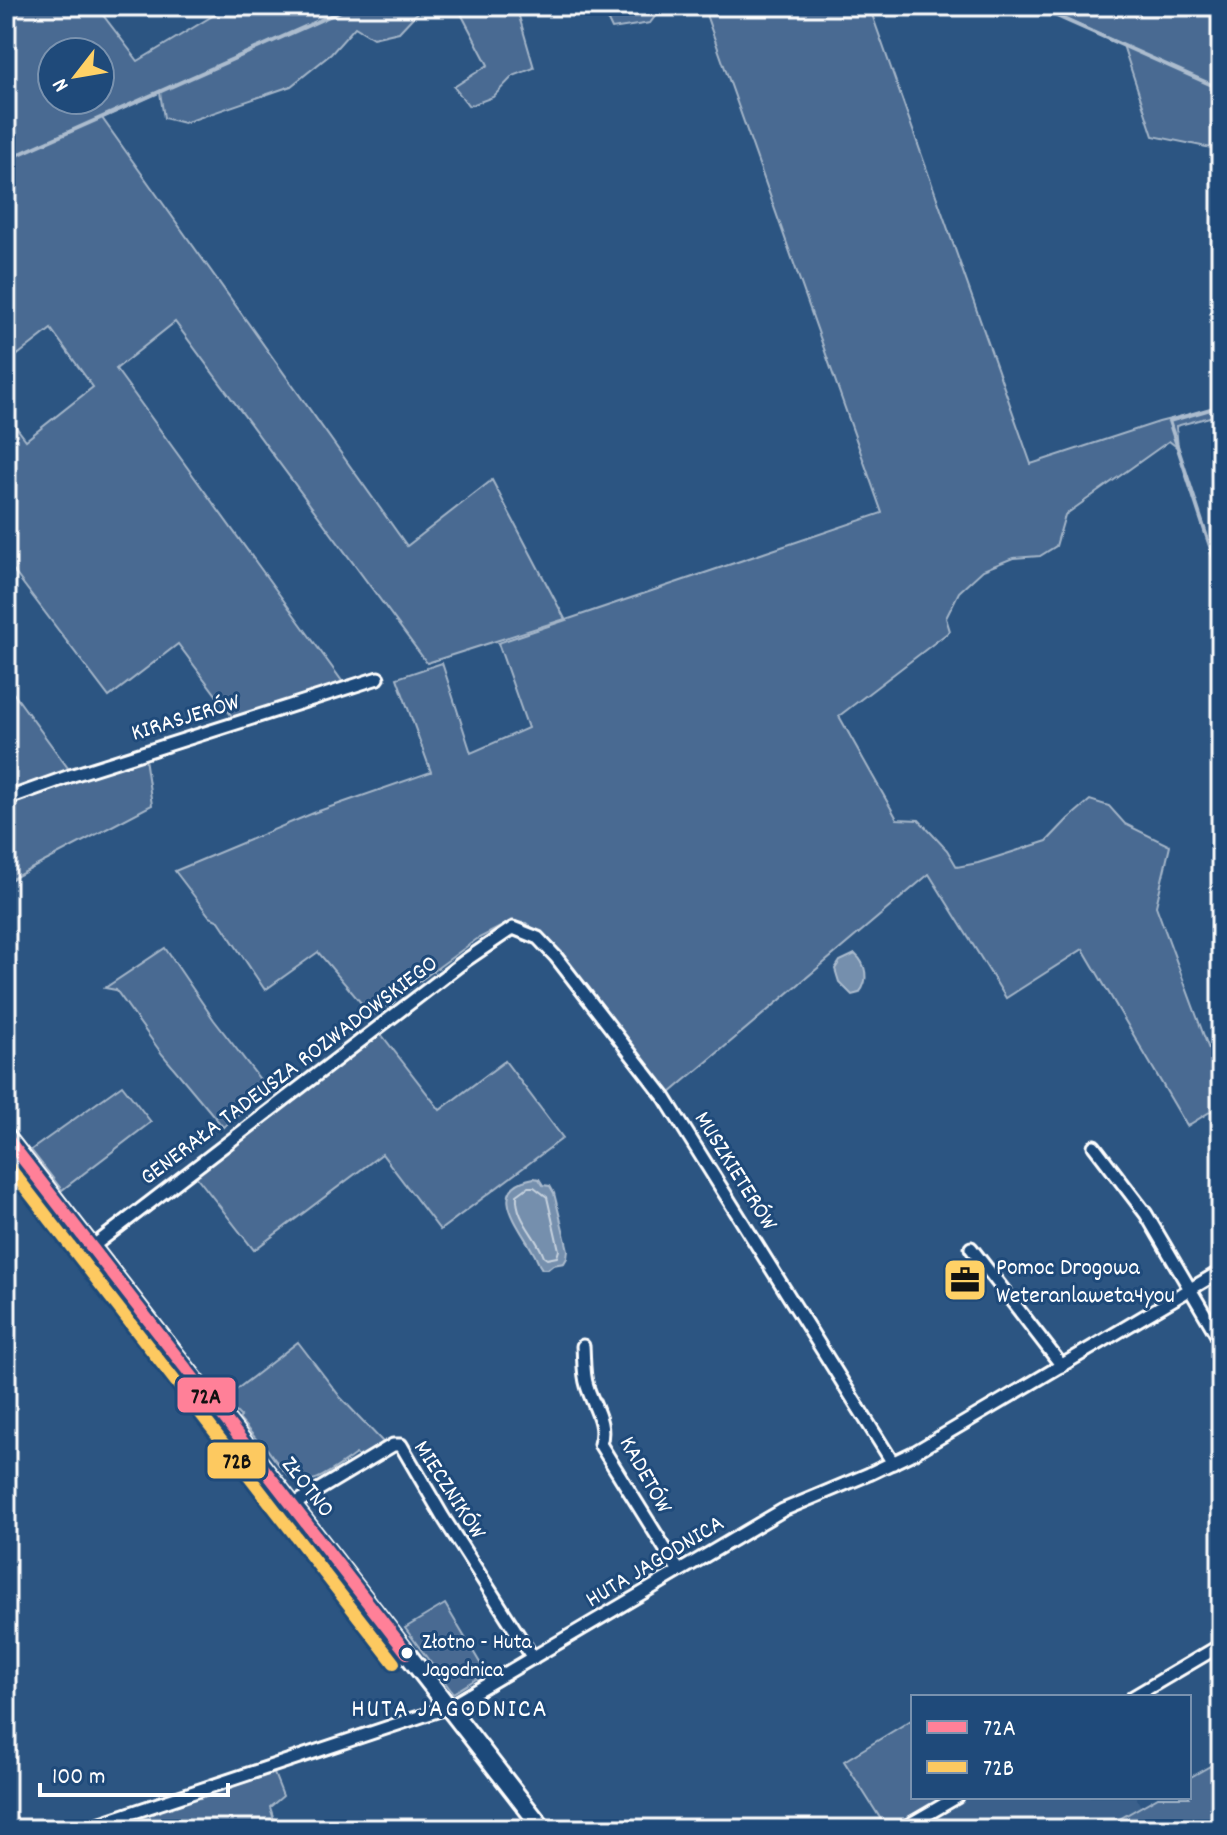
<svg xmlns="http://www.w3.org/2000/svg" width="1227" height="1835" font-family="Dekko,sans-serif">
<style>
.built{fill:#3b618b}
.green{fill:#486b92;stroke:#a4b5c8;stroke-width:2;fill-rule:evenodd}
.water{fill:#748fad;stroke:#acbcce;stroke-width:2}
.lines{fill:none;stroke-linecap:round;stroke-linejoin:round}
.shore{stroke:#c7d2de;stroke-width:2}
.stream{stroke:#acbcce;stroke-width:4}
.street-casing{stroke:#fff;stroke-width:17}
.secondary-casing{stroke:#fff;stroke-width:22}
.street{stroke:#1f4a7a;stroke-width:11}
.secondary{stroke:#1f4a7a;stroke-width:16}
.bus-1-casing{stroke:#1f4a7a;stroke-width:18}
.bus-2-casing{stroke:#1f4a7a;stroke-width:18}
.bus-1{stroke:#ff8098;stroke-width:12}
.bus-2{stroke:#fdc960;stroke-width:12}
.bus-dot{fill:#fff;stroke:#1f4a7a;stroke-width:3}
.labels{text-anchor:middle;stroke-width:6;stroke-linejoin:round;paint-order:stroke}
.bus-label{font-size:22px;fill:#fff;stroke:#1f4a7a;text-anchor:start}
.street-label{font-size:24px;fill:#fff;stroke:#1f4a7a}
.poi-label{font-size:24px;fill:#fff;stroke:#1f4a7a;text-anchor:start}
.neighbourhood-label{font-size:26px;letter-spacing:2px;fill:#fff;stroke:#1f4a7a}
.line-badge{stroke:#1f4a7a;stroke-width:3}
.pale-badge-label{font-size:22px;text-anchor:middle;font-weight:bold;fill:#111}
</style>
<rect width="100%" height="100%" fill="#2c5582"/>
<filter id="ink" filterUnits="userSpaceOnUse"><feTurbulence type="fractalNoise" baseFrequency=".0125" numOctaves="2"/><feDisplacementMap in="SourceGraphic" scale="16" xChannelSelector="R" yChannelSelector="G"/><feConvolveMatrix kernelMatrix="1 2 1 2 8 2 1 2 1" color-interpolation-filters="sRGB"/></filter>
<g filter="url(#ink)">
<path class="built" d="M968 1797H1136L1141 1807 1102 1829H909Z"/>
<g class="green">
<path d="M6 6H96L138 61 229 6H426L414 16 399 32 373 38 355 27 331 54 291 86 184 123 164 118 160 92 102 118 407 546 492 480 565 619 427 663 175 322 116 369 347 688 237 723 178 644 109 697 6 561V414L26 440 93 387 51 329 6 364ZM52 52H100V100H52Z"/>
<path d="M457 6H516L534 68 513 76 493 97 469 106 454 87 488 65Z"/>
<path d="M601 6H663L650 23 612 29Z"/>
<path d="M703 6H869L1031 464 1159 422 1215 408 1212 397 1216 341 1221 334V414L1176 426 1178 448 1169 441 1065 515 1056 546 1040 556 1013 558 983 570 959 592 946 618 950 631 839 716 897 819 919 820 947 850 957 867 978 863 1047 841 1068 819 1090 800 1109 806 1125 824 1170 846 1156 906 1221 1082V1105L1187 1126 1083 949 1006 998 929 874 670 1093 553 945 526 923 510 922 477 939 372 1016 318 952 265 990 219 921 210 917 175 871 316 812 431 772 397 678 442 663 471 753 528 728 498 643 882 513Z"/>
<path d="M1035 6H1221V150L1153 136 1123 45Z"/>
<path d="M6 683 73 775 6 793Z"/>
<path d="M145 758 152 805 6 882V804Z"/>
<path d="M165 948 214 1020 269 1091 223 1127 162 1054 116 990 105 988Z"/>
<path d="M381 1034 440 1110 505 1061 563 1138 440 1230 382 1154 254 1250 196 1176Z"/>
<path d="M122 1085 151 1122 62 1190 31 1150Z"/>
<path d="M298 1342 341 1398 383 1442 359 1458 356 1454C339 1465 309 1493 289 1476 280 1468 272 1456 265 1446L263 1447 239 1419 241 1417 236 1412H233L223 1400Z"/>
<path d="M445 1604 486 1673 453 1693 405 1628Z"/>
<path d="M913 1719V1797H946L892 1829H887L844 1761Z"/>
<path d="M1221 1760V1829H1102L1158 1797H1189V1778Z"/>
<path d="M271 1766 283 1796 270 1807 275 1823 258 1829H124L119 1817Z"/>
</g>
<g class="water">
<path d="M855 954C866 964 870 980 859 993L852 995 839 982 835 969 840 961Z"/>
<path d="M534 1178 539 1179 543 1185 550 1186 554 1193 568 1250 567 1258 564 1263 553 1265 548 1269H542C537 1263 537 1258 533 1252 520 1227 484 1187 534 1178Z"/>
</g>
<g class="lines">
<path class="shore" d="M528 1187H534L547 1197 559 1250 557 1257 547 1259 544 1257C537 1236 515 1219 517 1195Z"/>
<g class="stream">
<path d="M1034 6 1221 89"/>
<path d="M6 160 352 6"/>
<path d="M1221 406 1169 421 1221 580"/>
</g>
<g class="street-casing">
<g id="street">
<path d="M6 799 73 775 378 678"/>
<path d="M1094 1146 1146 1214 1221 1342"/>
<path d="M92 1247 466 960 513 928 538 938 556 957 665 1098 893 1463"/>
<path d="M971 1248 1062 1366"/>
<path d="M583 1346C584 1359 583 1374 587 1386 593 1406 607 1423 600 1444L679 1571"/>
<path d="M293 1505 393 1445H401L443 1517 533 1658"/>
<path d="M1133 1697 1221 1645"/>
<path d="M83 1829 449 1707 783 1510 869 1474 915 1452 1221 1271"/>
<path d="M902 1829 957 1797"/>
</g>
</g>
<g class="secondary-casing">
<path id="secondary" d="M6 1137 543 1829"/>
</g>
<use href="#street" class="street"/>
<use href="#secondary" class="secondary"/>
<g class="bus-1-casing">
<path id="bus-1" d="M6 1137 407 1653"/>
</g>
<g class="bus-2-casing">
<path id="bus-2" d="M6 1163 394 1663"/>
</g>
<use href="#bus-1" class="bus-1"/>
<use href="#bus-2" class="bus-2"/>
</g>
</g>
<defs>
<g id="office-square" transform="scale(2.3)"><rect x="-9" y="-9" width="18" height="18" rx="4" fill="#ffd166" stroke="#1f4a7a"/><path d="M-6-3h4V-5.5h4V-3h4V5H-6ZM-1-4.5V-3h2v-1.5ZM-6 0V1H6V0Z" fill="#111"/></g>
</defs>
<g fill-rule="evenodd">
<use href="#office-square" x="965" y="1280"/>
</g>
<circle class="bus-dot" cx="407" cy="1653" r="7"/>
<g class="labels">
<g class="bus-label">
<text x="422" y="1648">Złotno - Huta<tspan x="422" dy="28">Jagodnica</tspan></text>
</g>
<g class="street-label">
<text transform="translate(185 716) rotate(-17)" y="8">KIRASJERÓW</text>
<text transform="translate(288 1069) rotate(-37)" y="8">GENERAŁA TADEUSZA ROZWADOWSKIEGO</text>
<text transform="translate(737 1170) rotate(58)" y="8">MUSZKIETERÓW</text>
<text transform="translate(647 1474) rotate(61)" y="8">KADETÓW</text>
<text transform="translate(309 1486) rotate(52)" y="8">ZŁOTNO</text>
<text transform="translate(451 1489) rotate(57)" y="8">MIECZNIKÓW</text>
<text transform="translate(654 1560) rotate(-31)" y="8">HUTA JAGODNICA</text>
</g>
<g class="poi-label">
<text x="996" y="1274">Pomoc Drogowa<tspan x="996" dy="28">Weteranlaweta4you</tspan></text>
</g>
<g class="neighbourhood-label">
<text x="450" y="1716">HUTA JAGODNICA</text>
</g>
</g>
<g class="line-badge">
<rect x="176" y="1376" width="61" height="38" rx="8" fill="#ff8098"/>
<rect x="206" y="1441" width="61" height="39" rx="8" fill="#fdc960"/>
</g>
<g class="pale-badge-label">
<text x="206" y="1403">72A</text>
<text x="237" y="1468">72B</text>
</g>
<rect width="1227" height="1835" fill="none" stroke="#1f4a7a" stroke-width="32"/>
<rect x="16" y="16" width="1195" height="1803" fill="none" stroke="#fff" stroke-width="3" filter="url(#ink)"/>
<rect x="911" y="1695" width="280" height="104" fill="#1f4a7a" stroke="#7992af" stroke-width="2"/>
<rect x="927" y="1721" width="40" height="12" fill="#ff8098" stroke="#7992af" stroke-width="2"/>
<text x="983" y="1735" font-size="24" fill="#ffffff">72A</text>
<rect x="927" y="1761" width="40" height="12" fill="#fdc960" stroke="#7992af" stroke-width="2"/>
<text x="983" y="1775" font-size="24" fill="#ffffff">72B</text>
<g transform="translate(76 76) rotate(239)"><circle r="38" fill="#1f4a7a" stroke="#7992af" stroke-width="2"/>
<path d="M0-6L14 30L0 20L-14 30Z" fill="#ffd166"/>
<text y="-12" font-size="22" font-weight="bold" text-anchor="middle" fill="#ffffff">N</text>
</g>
<path d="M40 1783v12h188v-12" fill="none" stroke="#ffffff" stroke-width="4"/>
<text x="52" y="1783" font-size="24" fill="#ffffff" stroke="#1f4a7a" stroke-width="6" paint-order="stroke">100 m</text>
</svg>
